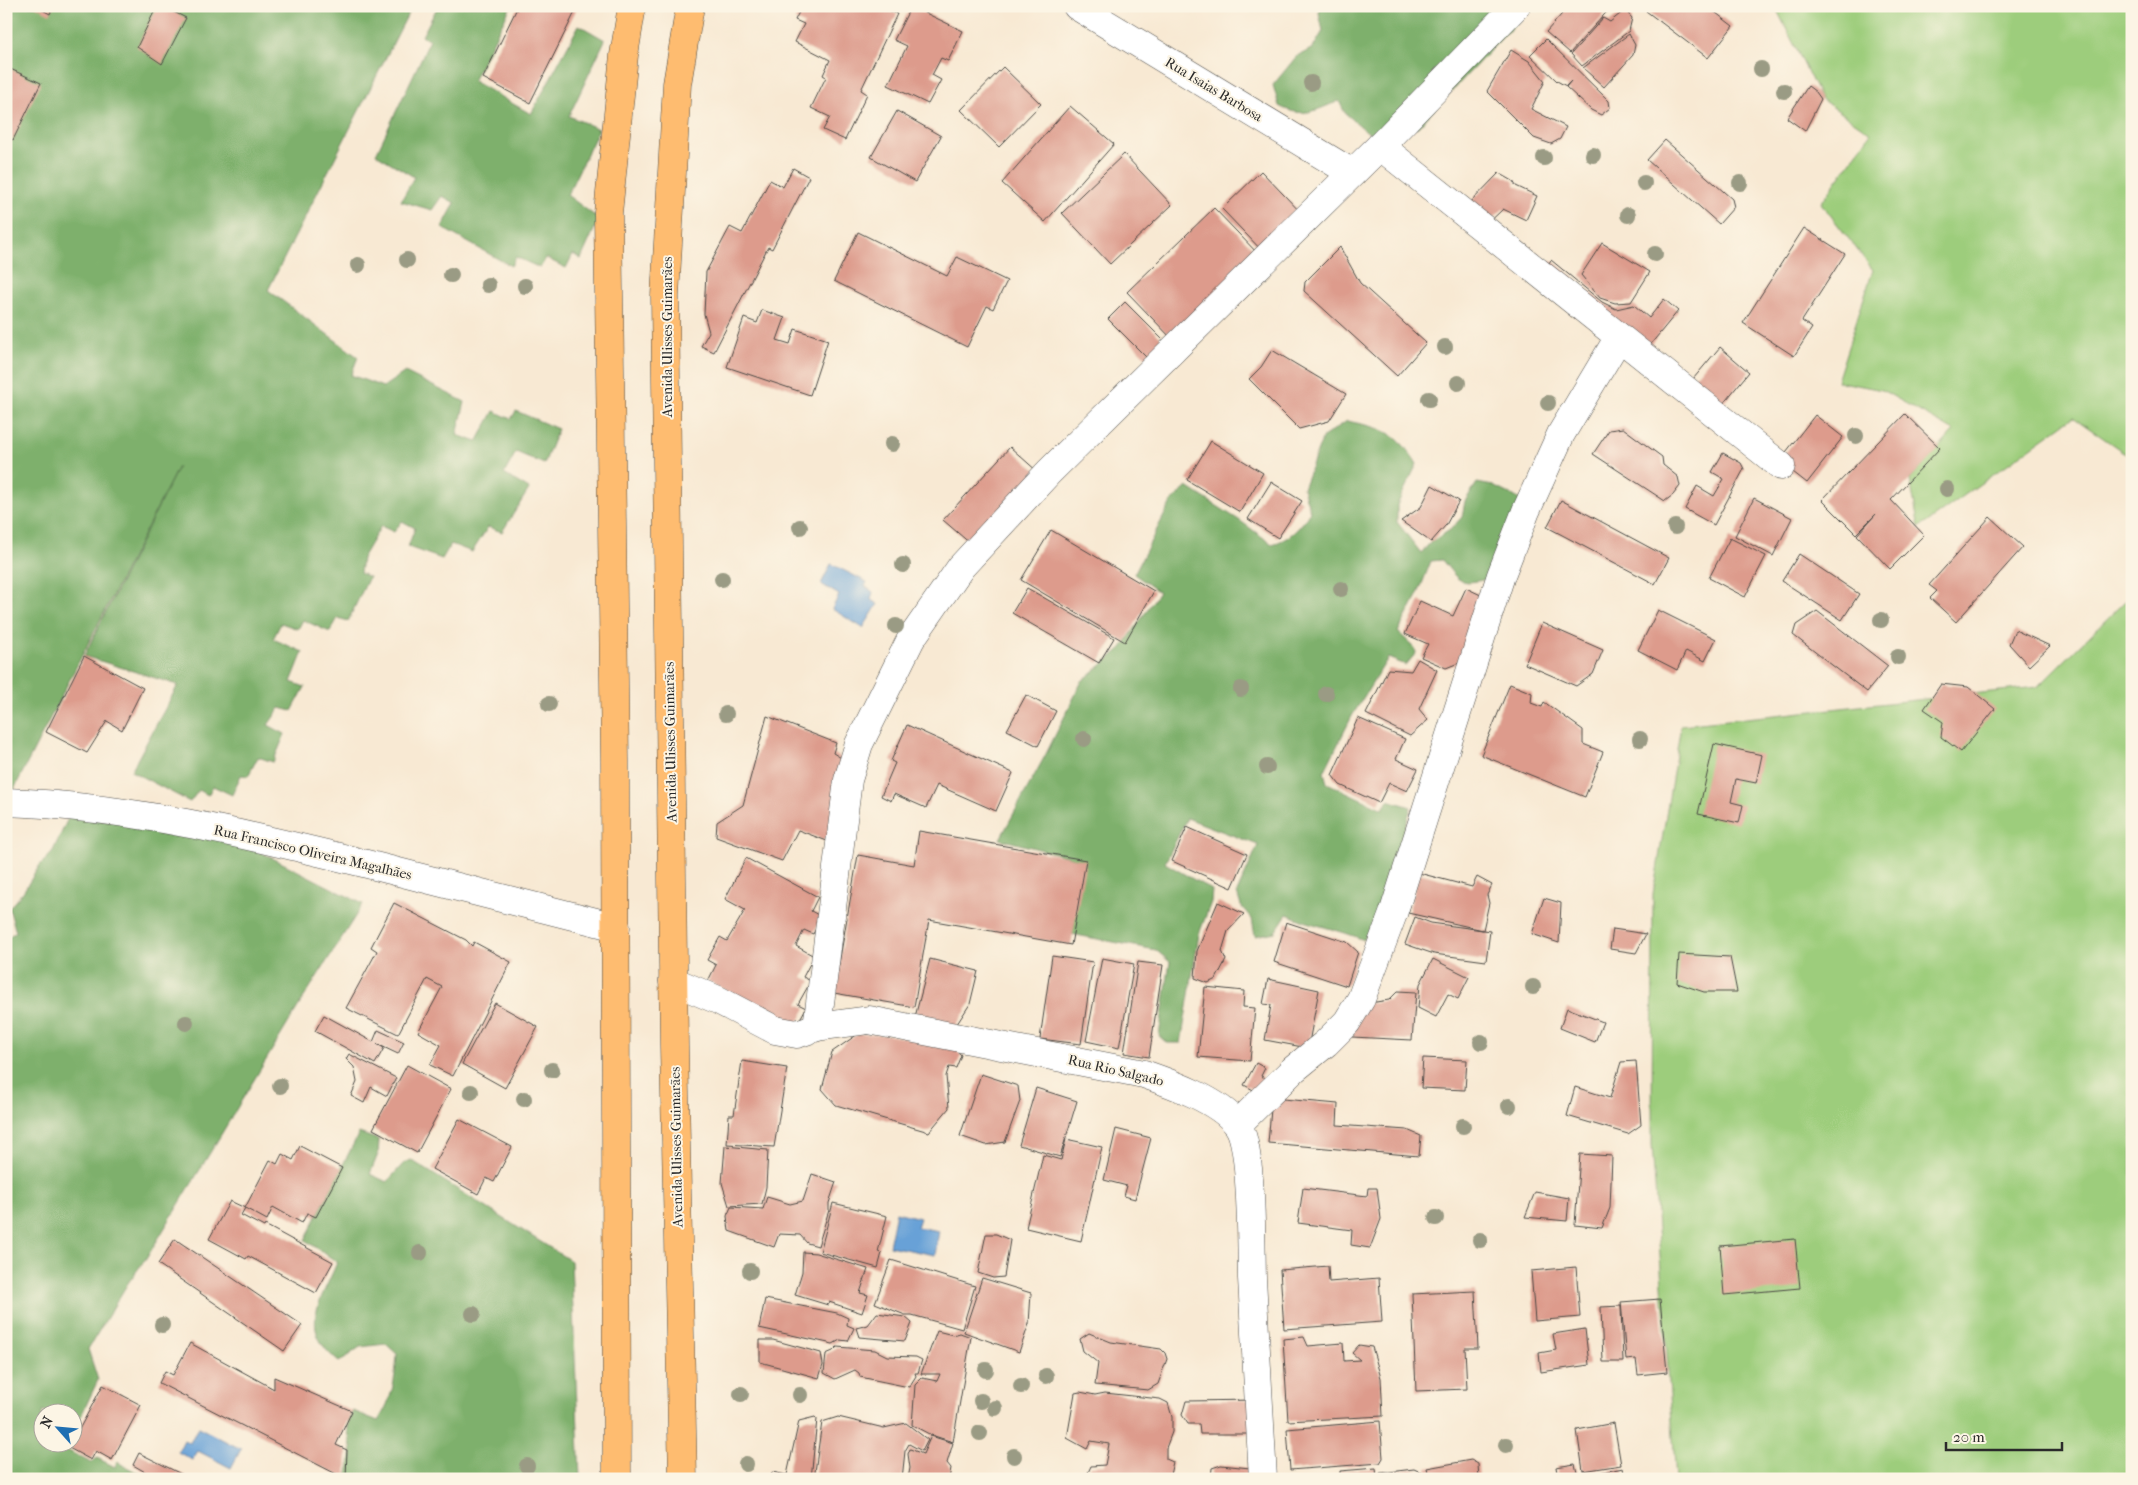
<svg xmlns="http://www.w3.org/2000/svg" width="2138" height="1485" font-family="'IM FELL French Canon',serif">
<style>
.green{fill:#9dcd7c;stroke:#647c54}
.forest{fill:#7eb06c;stroke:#546e4c}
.water{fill:#67a1d7;stroke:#496681}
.building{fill:#dd9b8c}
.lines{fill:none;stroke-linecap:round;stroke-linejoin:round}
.street-casing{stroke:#4a4844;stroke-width:29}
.primary-casing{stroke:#4a4844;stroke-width:29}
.street{stroke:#fff;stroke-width:28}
.primary{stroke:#febc70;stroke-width:28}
.tree{fill:#9a9b84}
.labels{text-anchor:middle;stroke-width:4;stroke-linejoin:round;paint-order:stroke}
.street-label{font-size:14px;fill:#2b2b2b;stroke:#fcf5e5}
</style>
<rect width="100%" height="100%" fill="#fcf5e5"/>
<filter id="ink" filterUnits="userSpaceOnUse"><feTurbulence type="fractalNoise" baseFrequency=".02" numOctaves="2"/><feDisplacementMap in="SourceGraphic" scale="10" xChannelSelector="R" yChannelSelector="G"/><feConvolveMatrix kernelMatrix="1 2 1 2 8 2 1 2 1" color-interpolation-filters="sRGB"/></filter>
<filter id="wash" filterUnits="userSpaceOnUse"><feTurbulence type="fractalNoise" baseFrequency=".0096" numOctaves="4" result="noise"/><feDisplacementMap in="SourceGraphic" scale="20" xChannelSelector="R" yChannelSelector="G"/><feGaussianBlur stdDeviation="1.12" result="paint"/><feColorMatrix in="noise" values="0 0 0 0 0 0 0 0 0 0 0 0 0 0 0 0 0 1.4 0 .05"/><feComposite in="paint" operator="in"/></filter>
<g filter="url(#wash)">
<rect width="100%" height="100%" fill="#f8e9d3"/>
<g class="green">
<path d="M1775 6H2132V458L2073 417 1919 528 1910 480 1954 431 1882 390 1837 381 1873 270 1821 203 1871 133 1821 99Z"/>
<path d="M2132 594V1479H1676L1652 1145 1653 894 1681 725 2038 687Z"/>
</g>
<g class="forest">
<path d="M6 6H412L268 290 358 357 351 375 383 387 405 372 465 402 457 435 477 442 494 411 511 419 516 411 558 429 544 464 516 452 504 474 529 489 502 532 488 527 472 552 451 544 442 559 408 547 415 528 402 521 394 532 381 526 362 558 360 573 369 577 348 621 338 618 330 632 303 620 298 629 281 623 273 639 303 652 291 682 305 687 292 711 280 708 268 725 285 734 273 762 258 757 248 776 241 775 232 795 213 786 208 795 199 790 190 802 131 771 178 685 84 656 178 467 6 805Z"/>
<path d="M438 6H511L473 81 531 114 579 25 605 40 569 116 599 129 567 195 599 219 581 259 573 254 566 268 546 258 540 268 516 257 511 266 442 228 455 203 442 196 432 210 401 201 414 177 376 154 430 40 422 36Z"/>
<path d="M1321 6H1532L1418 127 1371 135 1345 113 1339 101C1316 110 1303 119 1279 106L1273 85 1296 57 1313 48 1323 31 1319 13Z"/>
<path d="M1347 421C1382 428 1397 431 1417 464L1397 505V522L1421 553 1431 542 1450 530 1462 517 1465 501 1477 483 1493 486 1521 500 1488 579C1458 585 1461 583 1442 560L1431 561 1418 594 1398 632 1415 648 1416 653 1406 665 1388 658 1352 716 1324 772 1327 783 1383 809 1388 800 1411 807 1384 901 1364 940C1339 929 1312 926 1287 914L1275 932 1255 936 1252 919 1241 906 1237 893 1258 845 1187 818 1165 863 1212 890 1211 902 1199 934 1181 1043H1167L1159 1036 1170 962 1156 950 1071 934 1085 861 1000 839 1046 754 1082 681 1122 648 1159 592 1134 574 1171 502 1187 487 1239 520 1272 544C1289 540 1303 526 1310 511L1303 488 1323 437Z"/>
<path d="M70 814 241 842 363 904 301 1002 149 1254 128 1283 88 1349 98 1380 73 1433 72 1412H42V1442L68 1443 65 1449 91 1463 97 1458 115 1467 117 1462 142 1475 140 1479H6V938L16 932 9 908 23 892 40 865 52 853Z"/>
<path d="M359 1133 379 1140 378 1154 370 1174 387 1182 403 1164 411 1160 571 1261 580 1479H346C349 1469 353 1457 351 1446 348 1431 345 1427 353 1411L378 1421C393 1398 395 1380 397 1354L386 1344 360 1347 339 1362C296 1327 322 1301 337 1262L305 1240Z"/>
</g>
<g class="water">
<path d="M831 564 867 582 865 586 873 592 871 600 878 604 863 628 832 609 839 595 821 584Z"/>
<path d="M896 1212 920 1218 917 1227 939 1231 935 1255 889 1246Z"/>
<path d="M198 1427 241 1449 231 1468 198 1451 192 1460 178 1452 184 1440 190 1443Z"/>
</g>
<g id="blocks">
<g class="building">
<path d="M35 6H54L50 14Z"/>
<path d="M157 6H162L186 18 162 64 137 47Z"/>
<path d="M518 6H578L530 103 483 78Z"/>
<path d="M802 6H880L897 14 861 90 867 94 845 140 823 130 830 117 811 108 826 77 823 75 830 60 795 42 804 24 795 20Z"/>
<path d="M911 6 963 31 948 61 941 58 932 75 941 80 928 104 888 85 907 46 894 40Z"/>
<path d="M1569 6H1612L1570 53 1546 32Z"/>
<path d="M1650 6H1707L1733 26 1708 58 1646 11Z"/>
<path d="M1625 10 1632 18 1629 31 1582 66 1571 54 1603 18 1610 22Z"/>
<path d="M1629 34 1635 45 1633 55 1604 87 1583 68Z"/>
<path d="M1546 39 1609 101 1610 108 1601 115 1591 110 1566 87 1571 81 1566 86 1557 81 1530 55Z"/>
<path d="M1511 50 1529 61 1545 81 1531 109 1566 127 1560 139 1551 144 1534 138 1487 91Z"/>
<path d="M6 67 41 83 13 140 6 137Z"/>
<path d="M1003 67 1041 104 999 147 961 110Z"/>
<path d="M1808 86 1816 92 1821 99 1805 131 1787 118Z"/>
<path d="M1070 106 1114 144 1045 222 1002 183Z"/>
<path d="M897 111 941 136 915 182 871 157Z"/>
<path d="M1665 140 1732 199 1734 207 1719 224 1647 160Z"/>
<path d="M1124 154 1172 205 1110 264 1062 213Z"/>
<path d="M793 168 809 177 772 249 768 247 714 352 701 346 709 332 704 314 706 272 730 227 742 233 770 180 783 187Z"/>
<path d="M1261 171 1305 217 1266 255 1222 209Z"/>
<path d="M1499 173 1513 181 1516 186 1537 196 1526 220 1503 209 1483 228 1464 209Z"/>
<path d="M1214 208 1261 257 1174 341 1127 292Z"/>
<path d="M1804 228 1845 254 1802 321 1812 328 1794 356 1743 323Z"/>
<path d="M858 232 947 276 957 257 1007 281 993 309 987 306 967 347 834 281Z"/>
<path d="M1602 243 1650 272 1631 302 1615 303 1600 298 1581 275Z"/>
<path d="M1340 247 1360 283 1426 343 1397 376 1304 291 1305 282Z"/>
<path d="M1551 260 1602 302 1616 309 1634 305 1649 318 1664 299 1678 311 1646 350 1544 270Z"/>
<path d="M1125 302 1171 348 1154 365 1108 319Z"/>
<path d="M762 310 785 318 777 340 790 344 795 329 828 340 810 395 727 367 744 318 757 323Z"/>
<path d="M1720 347 1749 372 1718 410 1688 385Z"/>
<path d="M1272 350 1346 394 1329 421 1299 429 1249 379 1261 367Z"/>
<path d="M1905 414 1940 448 1891 500 1924 535 1890 569 1857 535 1876 514 1856 534 1822 500Z"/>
<path d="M1815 415 1843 437 1807 483 1779 461Z"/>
<path d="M1623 428 1662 457 1663 465 1678 477 1680 486 1673 495 1665 501 1593 454 1609 430Z"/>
<path d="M1211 441 1263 473 1240 512 1187 480Z"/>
<path d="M1010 447 1038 472 972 545 943 520Z"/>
<path d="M1723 453 1741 463 1744 469 1714 525 1685 509 1697 486 1714 496 1724 479 1712 472Z"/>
<path d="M1271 482 1302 501 1278 538 1248 519Z"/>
<path d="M1432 485 1459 501 1446 525 1431 542 1401 521 1421 507Z"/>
<path d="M1754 498 1792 518 1773 556 1735 536Z"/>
<path d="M1561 500 1669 558 1655 584 1547 527Z"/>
<path d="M1990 517 2023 547 1956 622 1930 598 1937 591 1929 585Z"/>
<path d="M1051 530 1154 591 1125 642 1021 580Z"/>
<path d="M1730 538 1766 556 1745 597 1709 578Z"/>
<path d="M1799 554 1859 594 1842 620 1782 581Z"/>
<path d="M1027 588 1114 638 1099 663 1012 613Z"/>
<path d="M1466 588 1485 597 1461 662 1446 668 1421 657 1428 644 1405 634 1420 601 1453 616Z"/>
<path d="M1658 610 1716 639 1705 661 1686 651 1677 670 1638 650Z"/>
<path d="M1817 611 1888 666 1867 692 1793 635 1796 625Z"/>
<path d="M1542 623 1603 650 1593 674 1576 686 1525 664Z"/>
<path d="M2015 630 2050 646 2029 666 2009 644Z"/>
<path d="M84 656 143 688 122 730 107 721 87 753 46 732Z"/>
<path d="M1418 659 1437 670 1419 709 1428 720 1410 736 1366 714 1388 669 1411 671Z"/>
<path d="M1510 684 1532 693 1531 703 1542 707 1544 702 1583 730V744L1603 752 1585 797 1481 755Z"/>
<path d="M1941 684 1968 687 1995 709 1961 752 1941 737 1943 722 1924 709Z"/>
<path d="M1026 695 1056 711 1038 746 1007 730Z"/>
<path d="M767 716 836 743 833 753 843 759 827 841 798 830 782 861 716 837 717 822 743 805Z"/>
<path d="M1358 718 1405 739 1396 759 1418 769 1407 791 1389 783 1379 803 1340 785 1332 775Z"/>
<path d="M907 725 1013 773 996 811 937 785 926 808 894 794 891 801 881 796 895 763 891 761Z"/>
<path d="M1714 744 1762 755 1756 783 1736 779 1731 802 1743 805 1739 823 1698 814Z"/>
<path d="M1187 827 1247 854 1232 888 1172 861Z"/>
<path d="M919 831 1086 860 1071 945 929 920 914 1007 834 993 858 855 914 865Z"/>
<path d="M746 858 818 897 811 911 822 917 813 934 804 930 796 946 814 956 803 977 811 981 798 1004 806 1008 795 1028 708 981 716 965 707 960 720 937 727 941 745 910 725 899Z"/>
<path d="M1419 873 1472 887 1477 877 1492 885 1487 895 1489 903 1483 930 1408 913Z"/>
<path d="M1544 898 1561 903 1559 943 1532 934Z"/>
<path d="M1218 902 1244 914 1228 931 1222 951 1226 960 1216 979 1208 983 1195 978 1197 951Z"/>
<path d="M394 903 466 940 472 946 474 942 511 962 453 1076 430 1065 441 1045 418 1032 442 987 427 979 398 1034 346 1008 377 951 371 947Z"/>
<path d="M1415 917 1431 923 1490 931 1486 961 1434 954 1405 944Z"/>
<path d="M1286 922 1347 942 1358 952 1347 986 1274 962Z"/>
<path d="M1613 929 1646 934 1636 953 1610 949Z"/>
<path d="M1679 954 1730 957 1737 992H1704L1677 983Z"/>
<path d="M1052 956 1093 962 1081 1044 1040 1039Z"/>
<path d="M1102 958 1134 964 1119 1048 1086 1041Z"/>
<path d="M930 959 978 971 970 1004 955 1027 915 1017Z"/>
<path d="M1433 959 1469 977 1458 999 1448 994 1436 1017 1418 1008 1420 984Z"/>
<path d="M1138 962 1163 965 1149 1057 1124 1053Z"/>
<path d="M1268 979 1319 990 1308 1048 1265 1040 1271 1005 1263 1004Z"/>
<path d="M1205 987 1244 991 1243 1007 1255 1008 1250 1061 1198 1057Z"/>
<path d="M1398 991 1416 992 1412 1040 1352 1037 1353 1019 1363 1004 1389 1000Z"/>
<path d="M495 1003 538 1027 505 1088 462 1064Z"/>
<path d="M1567 1008 1603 1022 1595 1042 1560 1028Z"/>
<path d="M324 1015 373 1042 378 1030 404 1042 398 1054 377 1044 384 1048 375 1064 315 1031Z"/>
<path d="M858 1034 888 1035 954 1047 961 1055 956 1068 949 1067 946 1076 949 1108 929 1132 836 1105 822 1089 832 1052Z"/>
<path d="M349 1054 396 1078 387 1096 371 1087 364 1103 351 1096 357 1082 354 1067 346 1059Z"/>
<path d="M1423 1058 1467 1060 1465 1090 1421 1088Z"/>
<path d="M742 1061 787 1068 774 1147 727 1144 729 1115H734Z"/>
<path d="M1636 1061 1641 1125 1628 1134 1567 1116 1575 1087 1610 1098 1621 1062Z"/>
<path d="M1256 1063 1265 1068 1261 1076 1272 1082 1259 1093 1244 1085Z"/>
<path d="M407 1065 451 1089 417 1153 373 1129Z"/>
<path d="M981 1074 1018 1086 1020 1101 1005 1142 986 1145 960 1136Z"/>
<path d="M1036 1088 1077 1101 1060 1157 1019 1145Z"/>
<path d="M1272 1098 1338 1104 1337 1125 1407 1130 1421 1136 1419 1156 1268 1143Z"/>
<path d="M459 1119 512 1147 494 1182 486 1178 478 1194 432 1169Z"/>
<path d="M1116 1129 1151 1138 1135 1199 1124 1196 1127 1186 1104 1180Z"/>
<path d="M1066 1139 1102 1147 1081 1241 1026 1228 1043 1155 1061 1160Z"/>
<path d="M300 1146 342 1168 316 1217 307 1213 302 1223 273 1207 267 1220 245 1208 270 1160 277 1164 282 1154 293 1160Z"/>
<path d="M725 1146 768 1150 766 1187 762 1204 729 1206 722 1183Z"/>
<path d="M1580 1154 1612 1156 1610 1208 1602 1228 1575 1225Z"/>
<path d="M812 1174 836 1182 829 1203V1210L818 1246 807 1243 800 1235 779 1234 774 1247 729 1231 727 1216 731 1207 763 1209 767 1197 790 1204 803 1201Z"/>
<path d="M1303 1188 1367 1196 1368 1188H1377L1381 1219 1370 1248 1351 1245 1352 1230 1298 1223Z"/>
<path d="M1535 1192 1569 1198 1567 1221 1525 1217Z"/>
<path d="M230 1201 245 1208 241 1215 264 1227 265 1225 333 1262 316 1293 248 1256 246 1259 209 1239Z"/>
<path d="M833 1203 887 1216 878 1252 882 1253 878 1268 820 1252Z"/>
<path d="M986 1234H996L1010 1240 1004 1277 993 1278 978 1273Z"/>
<path d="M175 1239 302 1325 284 1351 158 1264Z"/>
<path d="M1795 1239 1800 1288 1724 1295 1720 1246Z"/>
<path d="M803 1252 816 1253 868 1269 860 1293 868 1295 862 1313 829 1302 828 1305 795 1295 802 1272Z"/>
<path d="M891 1260 975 1286 962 1329 912 1315H905L875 1303Z"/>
<path d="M1328 1266 1329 1282 1379 1278 1382 1322 1284 1329 1280 1270Z"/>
<path d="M1576 1267 1580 1317 1535 1321 1531 1271Z"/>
<path d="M982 1278 1031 1293 1029 1324 1019 1352 964 1332Z"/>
<path d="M1475 1291 1478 1348H1465L1467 1389 1416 1391 1412 1294Z"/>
<path d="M765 1299 837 1313 848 1318 847 1325 854 1328 848 1341 840 1340 833 1344 759 1328Z"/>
<path d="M1660 1299 1667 1372 1638 1375 1636 1359 1626 1360 1621 1302Z"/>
<path d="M1621 1306 1623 1362H1603L1601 1307Z"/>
<path d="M877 1313 905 1317 912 1323 905 1341 859 1337 856 1328 868 1325Z"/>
<path d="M1585 1329 1589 1365 1541 1372 1539 1353 1556 1350 1553 1334Z"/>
<path d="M937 1331 953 1335 960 1333 971 1337 953 1442 931 1435 912 1425 915 1385 922 1378 937 1381 940 1374H921Z"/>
<path d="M1089 1333 1111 1342 1161 1349 1165 1353 1167 1359 1158 1384 1148 1390 1095 1385 1098 1363 1083 1351 1080 1339Z"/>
<path d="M1304 1337 1308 1346 1343 1343 1344 1361 1360 1360 1352 1353 1359 1345 1372 1347 1381 1378 1383 1416 1288 1421 1283 1339Z"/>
<path d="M760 1340H773L821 1353 823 1365 819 1378 760 1362Z"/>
<path d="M190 1343 274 1389V1377L352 1411 336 1445 347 1450 346 1479 159 1383 165 1371 173 1375Z"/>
<path d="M837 1347 875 1350 887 1356 916 1357 922 1360 918 1373H915L916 1376 909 1387 860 1377 859 1373 855 1370 835 1379 824 1373 826 1354 833 1351Z"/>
<path d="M103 1385 141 1405 112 1460 96 1451 91 1460 69 1448Z"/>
<path d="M1080 1392 1095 1395 1105 1393 1160 1399 1168 1403 1172 1417V1432L1166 1448V1459L1173 1462 1169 1479H1085L1091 1466 1105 1465 1109 1444 1091 1441 1087 1449 1067 1438 1075 1393Z"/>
<path d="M1256 1400V1434H1200L1199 1424H1188L1182 1415 1186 1401Z"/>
<path d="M815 1417 817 1419 811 1479H771L772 1472 787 1475 799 1421Z"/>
<path d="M838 1417 884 1428 906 1423 928 1440 922 1451 909 1444 905 1451 902 1479H814L822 1422Z"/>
<path d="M1380 1421 1383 1458 1380 1463 1290 1470 1287 1429Z"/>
<path d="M1614 1423 1621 1465 1583 1471 1577 1430Z"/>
<path d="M931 1436 953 1443 947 1463 951 1468 949 1479H908L910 1468 908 1454 910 1449 923 1454Z"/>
<path d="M139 1453 191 1479H144L147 1473 133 1465Z"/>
<path d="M1471 1460 1478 1464 1479 1479H1380V1473L1414 1469 1429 1476 1427 1468Z"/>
<path d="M1575 1464 1578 1477 1623 1468 1625 1479H1558L1556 1467Z"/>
<path d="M1221 1465 1250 1468 1249 1479H1211L1212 1468Z"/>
<path d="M1376 1468 1377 1479H1340V1471Z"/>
</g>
</g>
</g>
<g filter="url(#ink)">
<use href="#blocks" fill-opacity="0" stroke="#4a4844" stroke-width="1"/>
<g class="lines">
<g class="street-casing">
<g id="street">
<path d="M1077 6 1352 173"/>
<path d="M1380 146 1781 466"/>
<path d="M6 802C128 806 245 834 363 863 447 884 531 906 616 927"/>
<path d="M673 981 718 1000 775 1030 797 1034 817 1027 869 1020 1144 1074C1173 1084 1218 1100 1237 1124 1253 1144 1251 1248 1252 1278 1256 1345 1259 1412 1263 1479"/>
<path d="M817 1027 848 780 859 744 911 639 961 567 1049 472 1380 146 1516 6"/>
<path d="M1238 1124 1293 1070 1326 1043 1347 1022 1361 999 1393 914 1501 575 1526 511 1561 434 1619 337"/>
</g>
</g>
<g class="primary-casing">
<g id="primary">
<path d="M617 1479 615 760 608 213 624 55 632 6"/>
<path d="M683 1479 674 1046 665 296 677 84 690 6"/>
</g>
</g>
<use href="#street" class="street"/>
<use href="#primary" class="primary"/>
</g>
<g class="tree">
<circle cx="1761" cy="69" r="8"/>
<circle cx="1311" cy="83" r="8"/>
<circle cx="1784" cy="91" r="8"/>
<circle cx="1593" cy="155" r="8"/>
<circle cx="1544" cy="158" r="8"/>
<circle cx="1644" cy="183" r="8"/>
<circle cx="1740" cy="183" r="8"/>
<circle cx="1628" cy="215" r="8"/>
<circle cx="1655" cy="254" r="8"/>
<circle cx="407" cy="260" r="8"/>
<circle cx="358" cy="265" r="8"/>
<circle cx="451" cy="275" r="8"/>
<circle cx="488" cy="285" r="8"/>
<circle cx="525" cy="286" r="8"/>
<circle cx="1445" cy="347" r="8"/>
<circle cx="1458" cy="383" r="8"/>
<circle cx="1429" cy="399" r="8"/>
<circle cx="1548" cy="403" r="8"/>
<circle cx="1856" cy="436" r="8"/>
<circle cx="892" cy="444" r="8"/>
<circle cx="1947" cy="489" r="8"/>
<circle cx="800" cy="527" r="8"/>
<circle cx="1675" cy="527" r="8"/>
<circle cx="903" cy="565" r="8"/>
<circle cx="722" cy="579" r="8"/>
<circle cx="1341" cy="589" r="8"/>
<circle cx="1881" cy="620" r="8"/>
<circle cx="896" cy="626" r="8"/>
<circle cx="1898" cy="657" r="8"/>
<circle cx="1241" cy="689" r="8"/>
<circle cx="1326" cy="694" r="8"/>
<circle cx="549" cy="704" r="8"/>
<circle cx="726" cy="714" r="8"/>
<circle cx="1084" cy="739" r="8"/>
<circle cx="1640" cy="739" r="8"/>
<circle cx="1267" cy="767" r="8"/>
<circle cx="1533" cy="987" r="8"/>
<circle cx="186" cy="1023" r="8"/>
<circle cx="1481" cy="1042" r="8"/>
<circle cx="552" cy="1070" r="8"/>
<circle cx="280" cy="1086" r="8"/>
<circle cx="471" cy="1092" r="8"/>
<circle cx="524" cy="1099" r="8"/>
<circle cx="1509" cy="1106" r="8"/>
<circle cx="1463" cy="1126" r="8"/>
<circle cx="1436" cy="1218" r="8"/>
<circle cx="1480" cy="1240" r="8"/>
<circle cx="420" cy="1253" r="8"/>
<circle cx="750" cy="1271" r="8"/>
<circle cx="473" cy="1314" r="8"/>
<circle cx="162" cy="1325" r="8"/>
<circle cx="986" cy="1370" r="8"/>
<circle cx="1046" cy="1376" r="8"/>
<circle cx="1021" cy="1386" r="8"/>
<circle cx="741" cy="1394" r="8"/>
<circle cx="800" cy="1395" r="8"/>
<circle cx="981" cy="1401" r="8"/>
<circle cx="995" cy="1408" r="8"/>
<circle cx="980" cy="1433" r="8"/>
<circle cx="1506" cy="1445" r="8"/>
<circle cx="1014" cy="1456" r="8"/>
<circle cx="746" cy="1464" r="8"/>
<circle cx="527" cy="1466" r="8"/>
</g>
</g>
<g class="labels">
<g class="street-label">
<text transform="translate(1214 89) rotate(31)" y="5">Rua Isaias Barbosa</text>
<text transform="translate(667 337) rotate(-90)" y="5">Avenida Ulisses Guimarães</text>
<text transform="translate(670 742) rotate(-91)" y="5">Avenida Ulisses Guimarães</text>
<text transform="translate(313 852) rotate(13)" y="5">Rua Francisco Oliveira Magalhães</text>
<text transform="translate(1116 1070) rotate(13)" y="5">Rua Rio Salgado</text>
<text transform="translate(676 1147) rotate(-91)" y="5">Avenida Ulisses Guimarães</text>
</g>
</g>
<rect width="2138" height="1485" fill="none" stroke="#fcf5e5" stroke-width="25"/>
<g transform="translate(58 1428) rotate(297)"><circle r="24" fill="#fcf5e5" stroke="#a8a49b"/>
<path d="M0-4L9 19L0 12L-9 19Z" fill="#1f6fb2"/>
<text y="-8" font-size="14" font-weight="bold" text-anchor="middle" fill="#2b2b2b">N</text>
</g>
<path d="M1946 1442v8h116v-8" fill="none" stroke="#2b2b2b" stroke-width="2.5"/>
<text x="1953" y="1442" font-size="15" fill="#2b2b2b" stroke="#fcf5e5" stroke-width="4" paint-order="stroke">20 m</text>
</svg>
